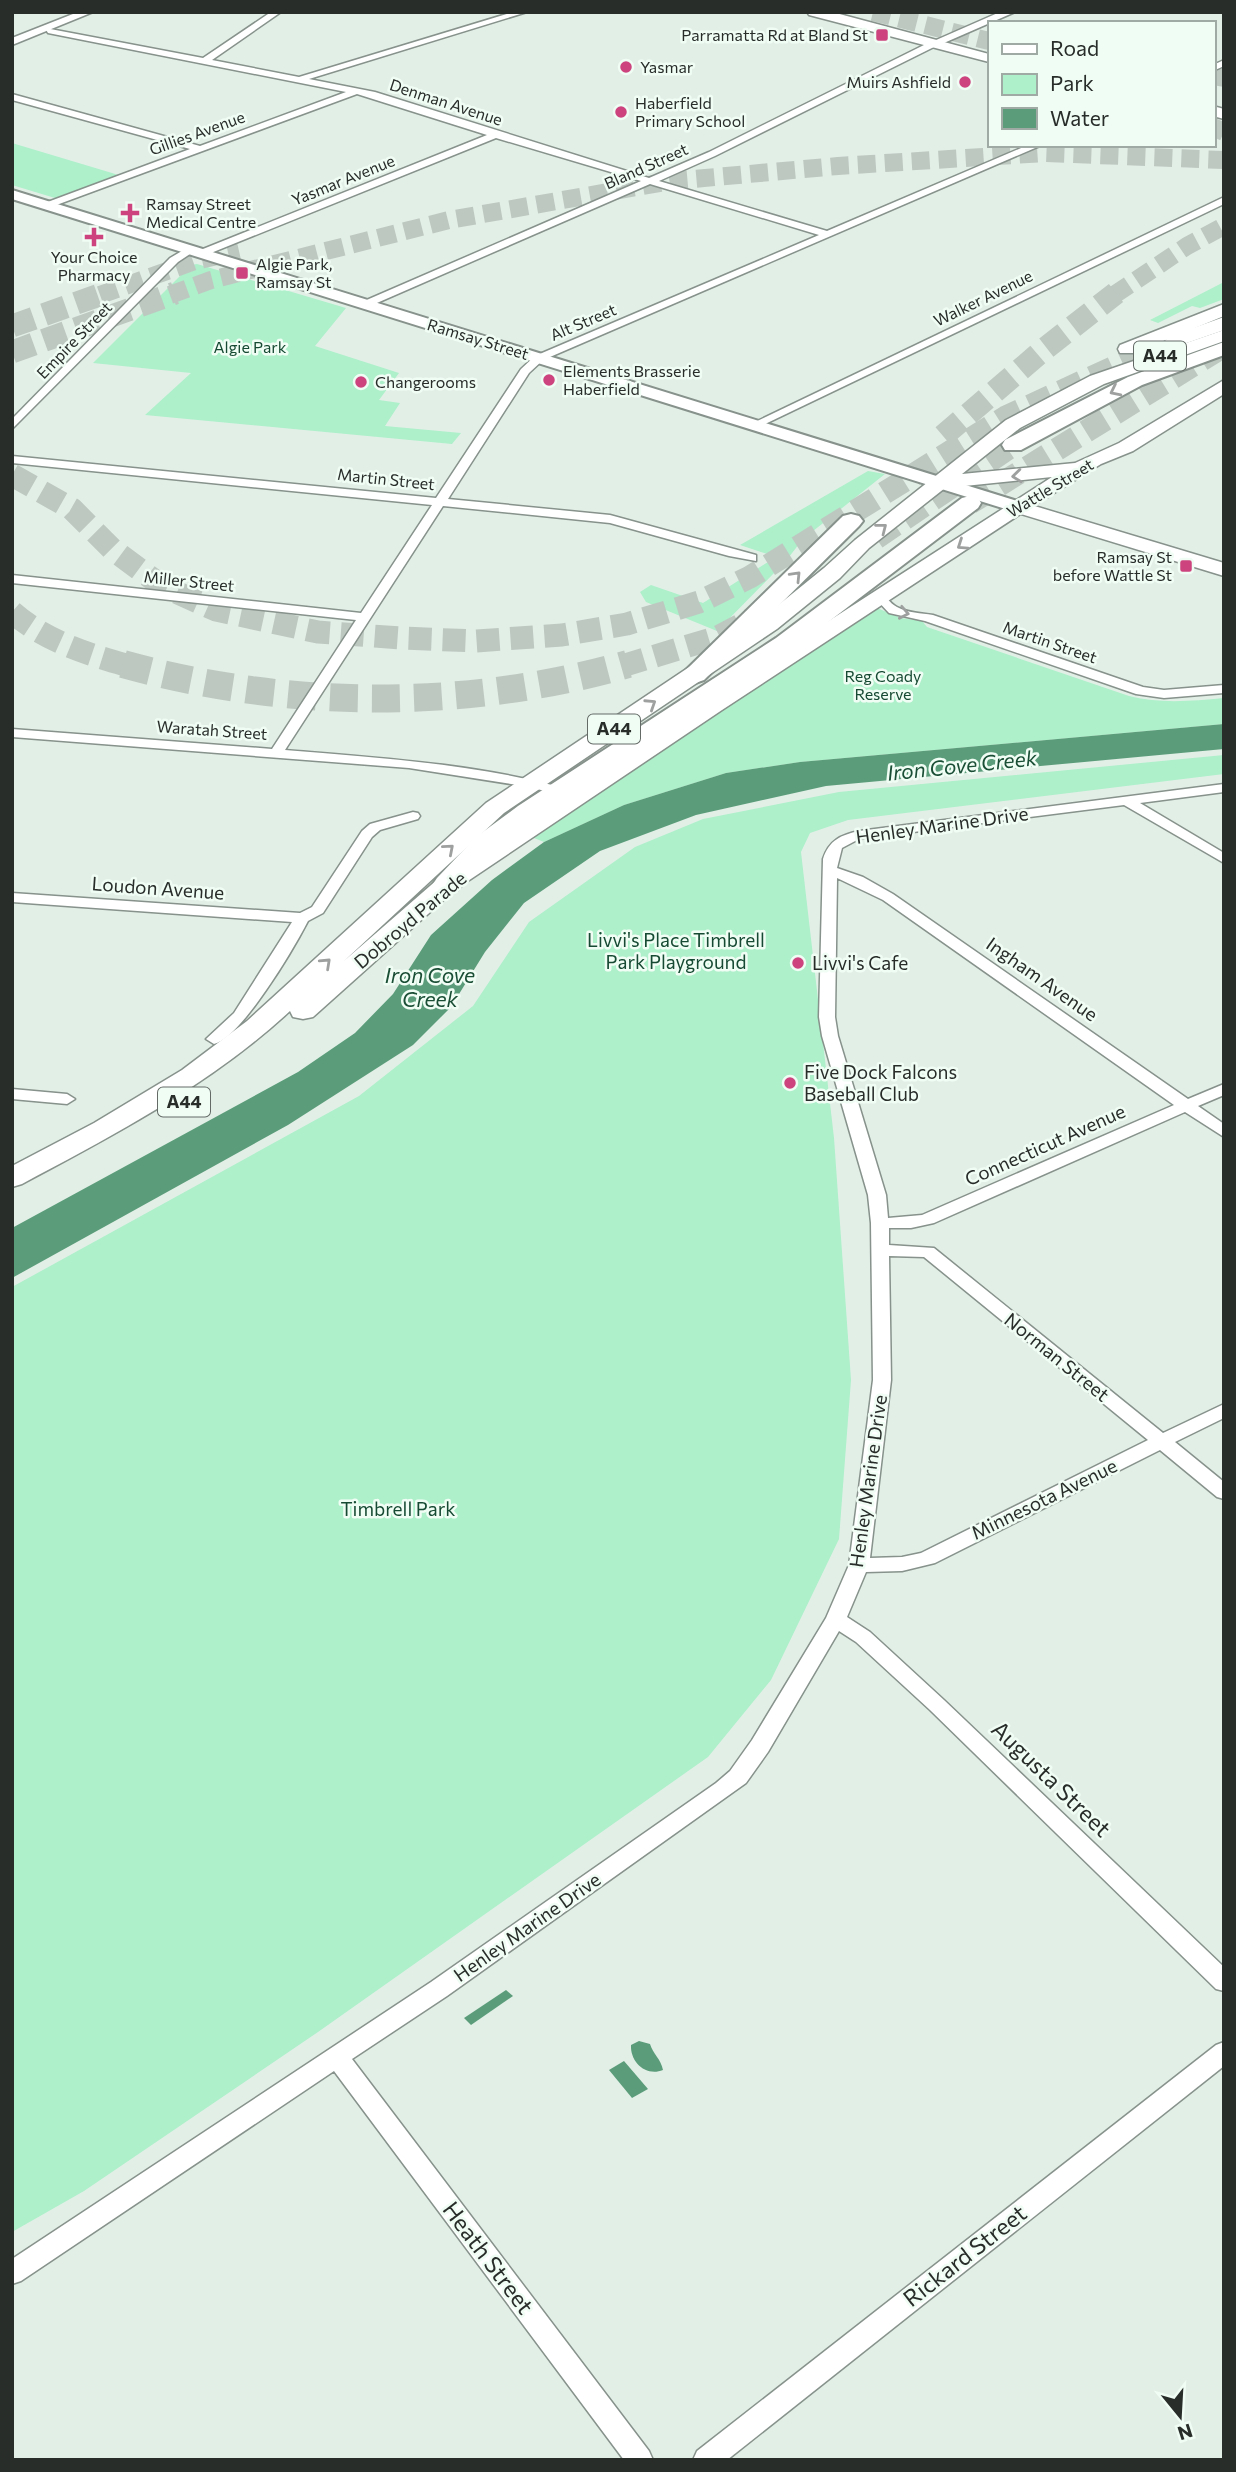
<svg xmlns="http://www.w3.org/2000/svg" width="1236" height="2472" font-family="Commissioner,sans-serif">
<style>
.green{fill:#adf0ca}
.water{fill:#5b9d7a}
.lines{fill:none;stroke-linecap:round;stroke-linejoin:round}
.motorway-tunnel-far2{stroke:#bdc8c1;stroke-width:18;stroke-dasharray:18 9;stroke-linecap:butt}
.motorway-tunnel-far1{stroke:#bdc8c1;stroke-width:23;stroke-dasharray:23 11;stroke-linecap:butt}
.motorway-tunnel{stroke:#bdc8c1;stroke-width:28;stroke-dasharray:28 14;stroke-linecap:butt}
.minor-casing{stroke:#86928b;stroke-width:3}
.tertiary-casing{stroke:#86928b;stroke-width:3}
.secondary-casing{stroke:#86928b;stroke-width:4}
.primary-casing{stroke:#86928b;stroke-width:3}
.trunk-casing{stroke:#86928b;stroke-width:3}
.motorway-casing{stroke:#86928b;stroke-width:4}
.minor{fill:#fff;fill-rule:evenodd}
.tertiary{fill:#fff;fill-rule:evenodd}
.secondary{fill:#fff;fill-rule:evenodd}
.primary{fill:#fff;fill-rule:evenodd}
.trunk{fill:#fff;fill-rule:evenodd}
.motorway{fill:#fff;fill-rule:evenodd}
.oneway{stroke:#9ea09f}
.poi-dot{fill:#cc437d;stroke:#f0fdf5;stroke-width:2.5}
.labels{text-anchor:middle;stroke-width:5;stroke-linejoin:round;paint-order:stroke}
.far-poi-label{font-size:16px;fill:#282d2a;stroke:#f0fdf5;text-anchor:start}
.far-street-label{font-size:16px;fill:#282d2a;stroke:#f0fdf5}
.far-park-label{font-size:16px;fill:#164a32;stroke:#f0fdf5}
.shield{fill:#f0fdf5;stroke:#646b67;stroke-width:2}
.shield-label{font-size:18px;font-weight:bold;fill:#282d2a}
.street-label{font-size:19px;fill:#282d2a;stroke:#f0fdf5}
.park-label{font-size:19px;fill:#164a32;stroke:#f0fdf5}
.poi-label{font-size:19px;fill:#282d2a;stroke:#f0fdf5;text-anchor:start}
.water-label{font-size:21px;font-style:italic;fill:#1a4e35;stroke:#f0fdf5}
.near-street-label{font-size:23px;fill:#282d2a;stroke:#f0fdf5}
</style>
<rect width="100%" height="100%" fill="#e2efe7"/>
<g class="green">
<path d="M12 143 112 173 118 175 55 198 12 185Z"/>
<path d="M197 264 346 308 315 346 399 373 379 400 400 403 385 426 461 433 452 444 145 415 191 373 93 363 191 265Z"/>
<path d="M1224 282V299L1200 308 1192 306 1158 323 1150 320Z"/>
<path d="M868 471 885 474 803 539 785 562 717 631 646 602 640 592 651 585 703 603 776 557 740 545Z"/>
<path d="M877 608 901 618 922 621 927 627 1129 696C1161 704 1191 701 1224 698V724L800 762 726 773 624 805 544 842 529 836Z"/>
<path d="M1224 755V774L848 820 810 833 801 852 834 1138 851 1380 839 1539 771 1680 708 1757 318 2032 84 2191 12 2232V1287L359 1096 473 1006 529 922 635 847 703 819 839 792Z"/>
</g>
<g class="water">
<path d="M1224 724V749L826 786 696 815 600 851 524 903 485 952 451 1007 413 1045 288 1125 12 1278V1228L298 1072 355 1033 393 994 431 935 492 880 544 842 624 805 726 773 800 762Z"/>
<path d="M506 1990 513 1996 471 2025 464 2018Z"/>
<path d="M639 2041 650 2044C653 2054 661 2059 663 2070 646 2077 630 2062 631 2045Z"/>
<path d="M624 2061 648 2089 632 2098 609 2070Z"/>
</g>
<g class="lines">
<g class="motorway-tunnel-far2">
<path d="M873 12 989 41"/>
<path d="M1213 76 1224 78"/>
<path d="M1213 127 1224 132"/>
<path d="M100 295 195 261 239 251"/>
<path d="M170 295 211 280 449 220 671 181 838 166 1045 153 1224 160"/>
<path d="M1114 295 1187 246 1224 226"/>
</g>
<g class="motorway-tunnel-far1">
<path d="M12 326 105 293"/>
<path d="M12 352 175 293"/>
<path d="M943 436 1042 351 1116 293"/>
<path d="M12 475 72 509 112 549 162 586 216 610 318 632 400 638 476 641 562 635 627 624 699 602 750 577 1006 417 1147 352"/>
<path d="M970 503 1224 346"/>
<path d="M876 538 1013 445"/>
<path d="M12 612C45 641 87 654 129 666"/>
<path d="M622 666 718 637 761 614"/>
</g>
<path class="motorway-tunnel" d="M123 664C285 709 465 711 628 664"/>
<g class="minor-casing">
<g id="minor">
<path d="M271 12H281L212 60 299 77 513 12H527L309 79 375 92 649 178 709 152 930 42H936V46L715 156 659 181 827 231 1028 145H1042L543 360 529 373 448 499 610 515 756 555V561L729 556 610 523 443 506 285 750C382 758 481 764 575 791V797L570 798 530 787 409 768 12 737V729L272 749 356 620 12 583V575L361 613 432 505 12 463V456L436 498 521 369 535 356 819 235 650 184 370 306H362V302L641 181 496 138 206 255H198V251L487 135 357 94 51 207H45V203L190 149 12 100V94L200 146 346 92 48 33 45 28 203 58Z"/>
<path d="M1224 60V66L1213 71V65Z"/>
<path d="M1224 197V204L759 427 749 425Z"/>
<path d="M187 248 196 250 178 262 12 429V419L170 258Z"/>
<path d="M879 592C886 595 889 603 897 607 908 613 921 613 933 615L1143 687 1164 690 1224 685V693L1164 698 1136 694 925 621 889 613 873 596Z"/>
<path d="M1224 784V792L1140 803 1224 853V863L1124 805 859 839 842 848 837 868 863 877 893 894 1188 1099 1224 1084V1095L1198 1106 1224 1124V1137L1185 1112 934 1223 911 1228H889V1245L934 1248 1163 1433 1224 1404V1418L1175 1442 1224 1482V1499L1217 1497 1160 1450 935 1563 902 1571 866 1572 847 1617 870 1632 944 1700 1224 1967V1991L1216 1989 930 1710 856 1642 839 1631 768 1752 746 1783 447 1996 352 2059 649 2451 653 2460H624L334 2071 21 2281 12 2284V2259L431 1982 716 1783 730 1771 752 1740 826 1618 849 1565 873 1380 871 1223 868 1195 822 1036 819 1017 823 859C829 840 841 835 859 831ZM837 878 883 900 1174 1105 922 1215 888 1218 886 1195 838 1036 835 1017ZM889 1256 924 1257 1148 1440 921 1553 902 1557 870 1558 891 1380Z"/>
<path d="M413 812 418 813 420 816 418 819 380 830 372 837 323 913 308 921C294 948 242 1037 214 1044L206 1039 234 1013 292 922 12 902V893L300 913 312 907 362 831 370 824Z"/>
<path d="M12 1089 67 1094 75 1099 67 1104 12 1099Z"/>
<path d="M1224 2042V2066L727 2460H693L697 2451 1216 2045Z"/>
</g>
</g>
<g class="tertiary-casing">
<g id="tertiary">
<path d="M78 12H93L12 45V38Z"/>
<path d="M1000 12H1015L937 46 927 44Z"/>
</g>
</g>
<g class="secondary-casing">
<path id="secondary" d="M12 190 1024 503 1027 507 1018 512 1012 511 12 199Z"/>
</g>
<g class="primary-casing">
<g id="primary">
<path d="M807 12H832L989 54V62L809 15Z"/>
<path d="M1213 106 1224 109V119L1213 116Z"/>
<path d="M1018 501 1224 563V576L1011 511 1008 507 1011 503Z"/>
</g>
</g>
<g class="trunk-casing">
<g id="trunk">
<path d="M1224 304V316L1134 353H1120L1118 349 1120 345Z"/>
<path d="M1224 330V341L1104 384 1020 428 962 474 1075 463 1119 443 1224 380V394L1133 451 1101 464 1025 511 722 710 456 889 313 1017 303 1019 293 1017 290 1011C211 1084 116 1134 22 1184L12 1187V1166L94 1123 182 1070 247 1021 486 803 761 619 824 568 855 540 1006 420 1090 376ZM1052 477 706 700 438 879 344 961 504 813 777 629 840 578 869 548 945 488Z"/>
</g>
</g>
<g class="motorway-casing">
<g id="motorway">
<path d="M1224 317V330L1175 347 1168 345 1165 341 1168 337Z"/>
<path d="M1224 342V355L1142 385 1021 450H1005L1002 445 1005 440 1128 377Z"/>
<path d="M970 496 978 498 981 503 978 508 794 648 538 818 496 849 457 890 447 892 437 890 433 884 437 878 476 837 518 806 776 638 962 498Z"/>
<path d="M851 514 859 516 863 521 859 526 704 680 695 683 686 680 682 675 686 670 843 516Z"/>
</g>
</g>
<use href="#minor" class="minor"/>
<use href="#tertiary" class="tertiary"/>
<use href="#secondary" class="secondary"/>
<use href="#primary" class="primary"/>
<use href="#trunk" class="trunk"/>
<use href="#motorway" class="motorway"/>
</g>
<defs><path id="oneway-chevron" d="M-2-3.5L2.5 0L-2 3.5" fill="none" stroke-width="1.6" stroke-linecap="round" stroke-linejoin="round" transform="scale(1.75)"/></defs>
<g class="oneway">
<use href="#oneway-chevron" transform="translate(1115 391) rotate(154)"/>
<use href="#oneway-chevron" transform="translate(1017 476) rotate(174)"/>
<use href="#oneway-chevron" transform="translate(882 528) rotate(-38)"/>
<use href="#oneway-chevron" transform="translate(962 545) rotate(146)"/>
<use href="#oneway-chevron" transform="translate(796 576) rotate(-46)"/>
<use href="#oneway-chevron" transform="translate(904 613) rotate(11)"/>
<use href="#oneway-chevron" transform="translate(651 704) rotate(-33)"/>
<use href="#oneway-chevron" transform="translate(449 849) rotate(-41)"/>
<use href="#oneway-chevron" transform="translate(326 963) rotate(-43)"/>
</g>
<g class="poi-dot">
<rect x="875" y="28" width="14" height="14" rx="3.5"/>
<circle cx="626" cy="67" r="7"/>
<circle cx="965" cy="82" r="7"/>
<circle cx="621" cy="112" r="7"/>
<path d="M126.5 202.5h7v7h7v7h-7v7h-7v-7h-7v-7h7z"/>
<path d="M90.5 226.5h7v7h7v7h-7v7h-7v-7h-7v-7h7z"/>
<rect x="235" y="266" width="14" height="14" rx="3.5"/>
<circle cx="549" cy="380" r="7"/>
<circle cx="361" cy="382" r="7"/>
<rect x="1179" y="559" width="14" height="14" rx="3.5"/>
<circle cx="798" cy="963" r="7"/>
<circle cx="790" cy="1083" r="7"/>
</g>
<g class="labels">
<g class="far-poi-label">
<text x="868" y="41" text-anchor="end">Parramatta Rd at Bland St</text>
<text x="640" y="73">Yasmar</text>
<text x="951" y="88" text-anchor="end">Muirs Ashfield</text>
<text x="635" y="109">Haberfield<tspan x="635" dy="18">Primary School</tspan></text>
<text x="146" y="210">Ramsay Street<tspan x="146" dy="18">Medical Centre</tspan></text>
<text x="94" y="263" text-anchor="middle">Your Choice<tspan x="94" dy="18">Pharmacy</tspan></text>
<text x="256" y="270">Algie Park,<tspan x="256" dy="18">Ramsay St</tspan></text>
<text x="563" y="377">Elements Brasserie<tspan x="563" dy="18">Haberfield</tspan></text>
<text x="375" y="388">Changerooms</text>
<text x="1172" y="563" text-anchor="end">Ramsay St<tspan x="1172" dy="18">before Wattle St</tspan></text>
</g>
<g class="far-street-label">
<text transform="translate(446 102) rotate(18)" y="6">Denman Avenue</text>
<text transform="translate(197 133) rotate(-20)" y="6">Gillies Avenue</text>
<text transform="translate(646 166) rotate(-24)" y="6">Bland Street</text>
<text transform="translate(343 180) rotate(-22)" y="6">Yasmar Avenue</text>
<text transform="translate(983 298) rotate(-26)" y="6">Walker Avenue</text>
<text transform="translate(583 322) rotate(-23)" y="6">Alt Street</text>
<text transform="translate(478 339) rotate(17)" y="6">Ramsay Street</text>
<text transform="translate(74 340) rotate(-46)" y="6">Empire Street</text>
<text transform="translate(386 479) rotate(6)" y="6">Martin Street</text>
<text transform="translate(1050 488) rotate(-31)" y="6">Wattle Street</text>
<text transform="translate(189 581) rotate(6)" y="6">Miller Street</text>
<text transform="translate(1050 642) rotate(19)" y="6">Martin Street</text>
<text transform="translate(212 730) rotate(4)" y="6">Waratah Street</text>
</g>
<g class="far-park-label">
<text x="250" y="353">Algie Park</text>
<text x="883" y="682">Reg Coady<tspan x="883" dy="18">Reserve</tspan></text>
</g>
<g class="shield">
<rect x="1134" y="341.5" width="52" height="29" rx="5"/>
<rect x="588" y="714.5" width="52" height="29" rx="5"/>
<rect x="158" y="1087.5" width="52" height="29" rx="5"/>
</g>
<g class="shield-label">
<text x="1160" y="362">A44</text>
<text x="614" y="735">A44</text>
<text x="184" y="1108">A44</text>
</g>
<g class="street-label">
<text transform="translate(942 825) rotate(-8)" y="7">Henley Marine Drive</text>
<text transform="translate(158 888) rotate(4)" y="7">Loudon Avenue</text>
<text transform="translate(410 920) rotate(-40)" y="7">Dobroyd Parade</text>
<text transform="translate(1042 979) rotate(35)" y="7">Ingham Avenue</text>
<text transform="translate(1045 1145) rotate(-24)" y="7">Connecticut Avenue</text>
<text transform="translate(1057 1357) rotate(39)" y="7">Norman Street</text>
<text transform="translate(868 1481) rotate(-82)" y="7">Henley Marine Drive</text>
<text transform="translate(1044 1499) rotate(-26)" y="7">Minnesota Avenue</text>
<text transform="translate(527 1927) rotate(-35)" y="7">Henley Marine Drive</text>
</g>
<g class="park-label">
<text x="676" y="947">Livvi's Place Timbrell<tspan x="676" dy="22">Park Playground</tspan></text>
<text x="398" y="1516">Timbrell Park</text>
</g>
<g class="poi-label">
<text x="812" y="970">Livvi's Cafe</text>
<text x="804" y="1079">Five Dock Falcons<tspan x="804" dy="22">Baseball Club</tspan></text>
</g>
<g class="water-label">
<text transform="translate(962 766) rotate(-6)" y="7">Iron Cove Creek</text>
<text x="430" y="983">Iron Cove<tspan x="430" dy="24">Creek</tspan></text>
</g>
<g class="near-street-label">
<text transform="translate(1051 1779) rotate(44)" y="8">Augusta Street</text>
<text transform="translate(965 2256) rotate(-38)" y="8">Rickard Street</text>
<text transform="translate(488 2258) rotate(53)" y="8">Heath Street</text>
</g>
</g>
<rect width="1236" height="2472" fill="none" stroke="#282d2a" stroke-width="28"/>
<rect x="988" y="21" width="228" height="126" fill="#f0fdf5" stroke="#a0aaa4" stroke-width="2"/>
<rect x="1002" y="44" width="35" height="10" fill="#ffffff" stroke="#a0aaa4" stroke-width="2"/>
<text x="1050" y="56" font-size="21" fill="#282d2a">Road</text>
<rect x="1002" y="74" width="35" height="21" fill="#adf0ca" stroke="#a0aaa4" stroke-width="2"/>
<text x="1050" y="91" font-size="21" fill="#282d2a">Park</text>
<rect x="1002" y="108" width="35" height="21" fill="#5b9d7a" stroke="#a0aaa4" stroke-width="2"/>
<text x="1050" y="126" font-size="21" fill="#282d2a">Water</text>
<g transform="translate(1180 2416) rotate(162)" stroke="#f0fdf5" stroke-width="5" paint-order="stroke">
<path d="M0-5L12 26L0 18L-12 26Z" fill="#282d2a"/>
<text y="-10" font-size="19" font-weight="bold" text-anchor="middle" fill="#282d2a">N</text>
</g>
</svg>
